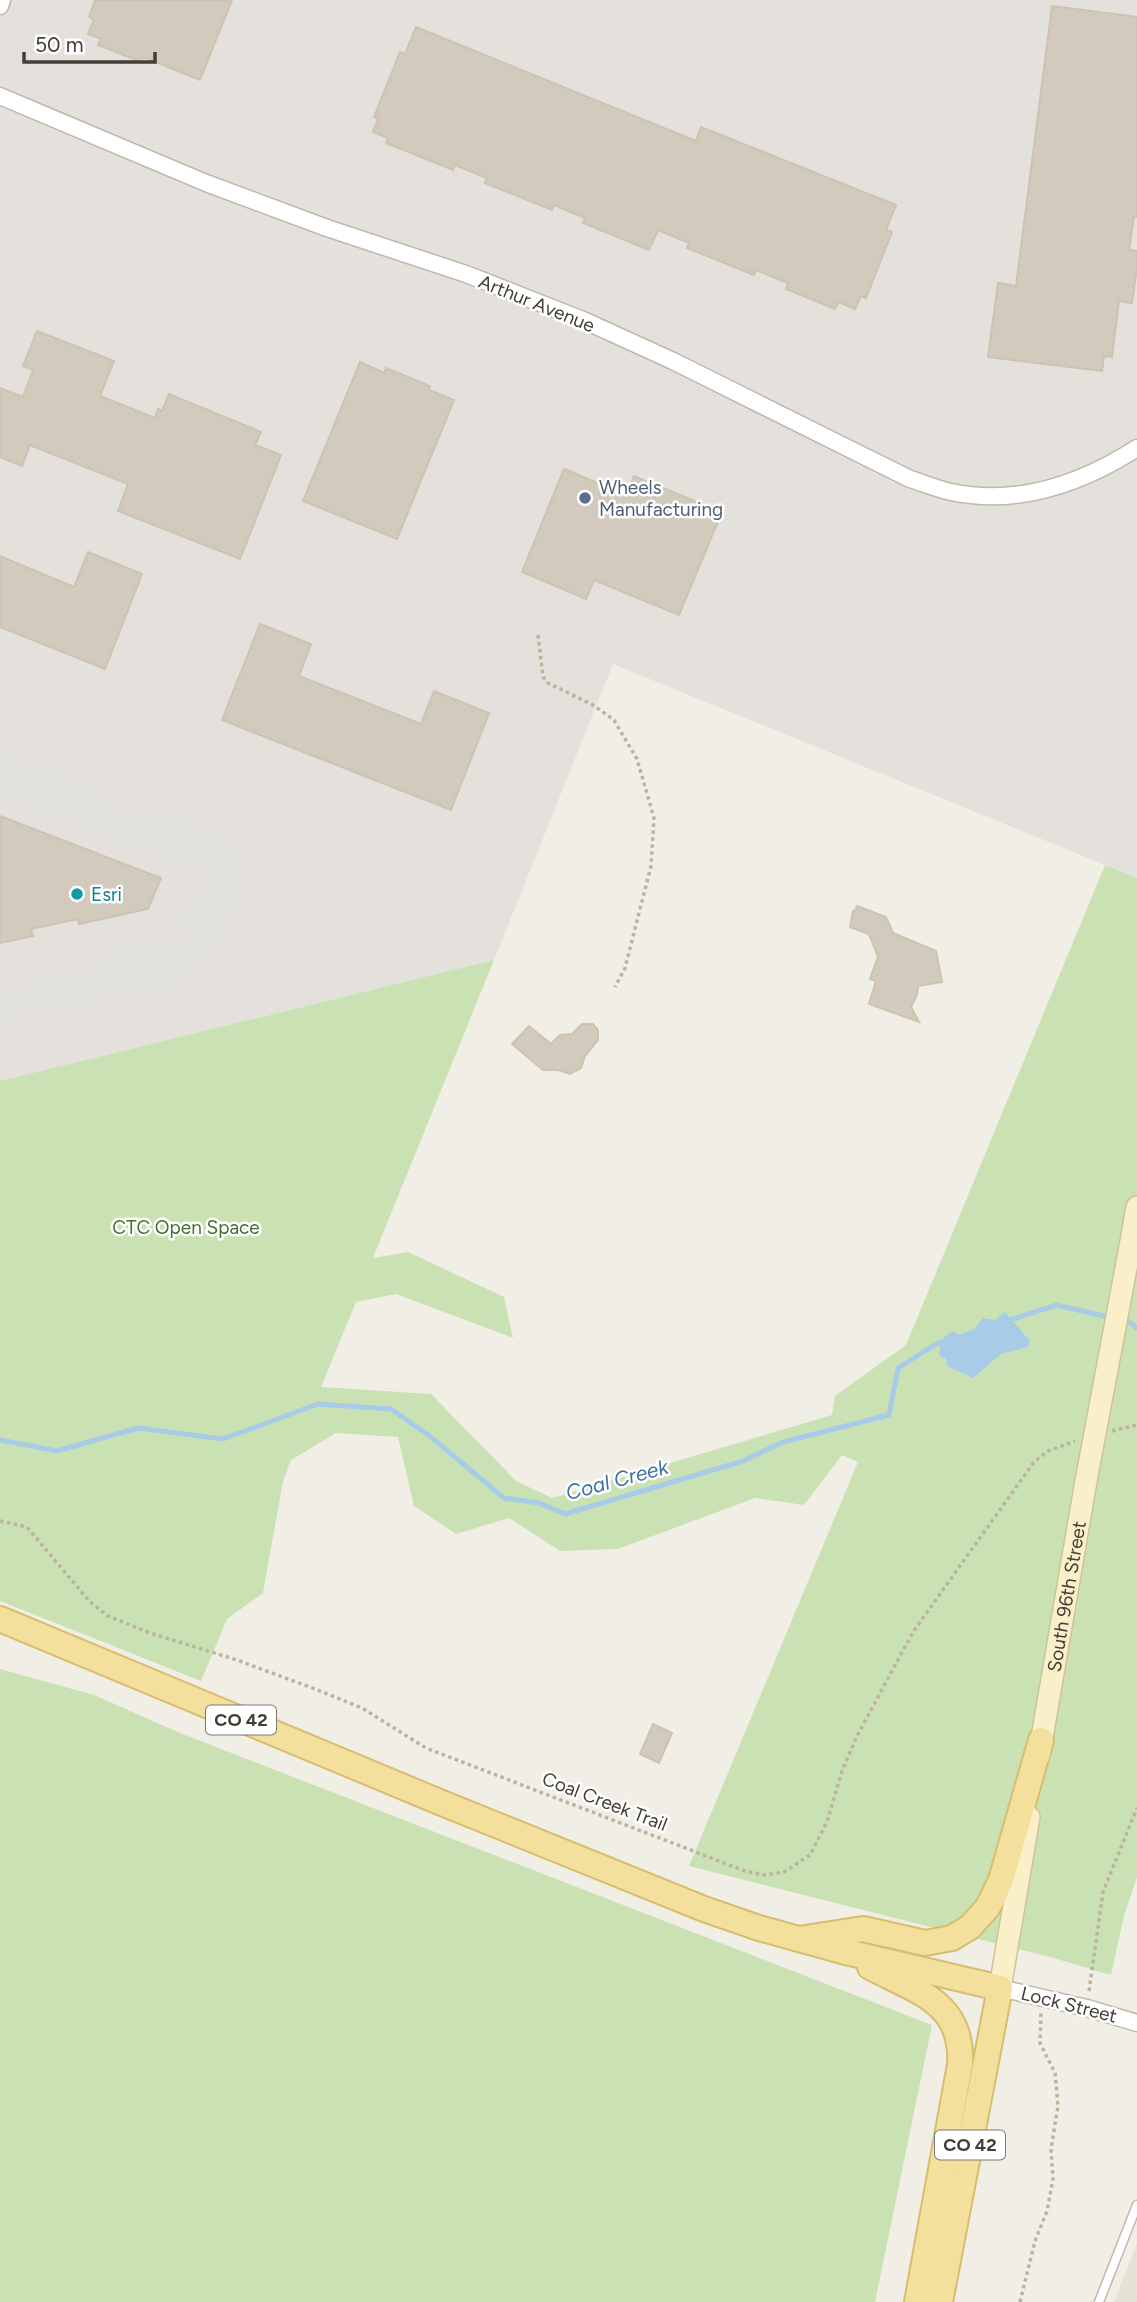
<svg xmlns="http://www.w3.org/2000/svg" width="1137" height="2302" font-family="Figtree,sans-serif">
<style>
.residential{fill:#e5e1d5}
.industrial{fill:#e4e0db}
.green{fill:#cae2b3}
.parking{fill:#e3e1de}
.water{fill:#a8cbe8}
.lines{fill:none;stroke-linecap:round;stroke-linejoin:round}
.stream{stroke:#a8cbe8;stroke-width:5}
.building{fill:#d2cbbd;stroke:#ccc3b1;stroke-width:2}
.lane-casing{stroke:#bfb9ad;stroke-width:11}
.street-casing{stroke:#bfb9ad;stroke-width:19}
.secondary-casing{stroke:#cdc39a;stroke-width:24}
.primary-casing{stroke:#d7bd6e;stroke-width:28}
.path{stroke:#bcb39c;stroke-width:3.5;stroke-dasharray:3.5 3.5;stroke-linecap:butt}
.lane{stroke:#fff;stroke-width:8}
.street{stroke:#fff;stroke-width:16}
.secondary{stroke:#f9f0c9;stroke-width:21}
.primary{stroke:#f4e09d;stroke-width:24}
.secondary-bridge-casing{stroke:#cdc39a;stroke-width:24;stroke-linecap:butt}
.secondary-bridge{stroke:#f9f0c9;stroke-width:21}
.service-dot{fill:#5c6f8a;stroke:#fff;stroke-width:2.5}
.culture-dot{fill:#0f9aa8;stroke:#fff;stroke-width:2.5}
.labels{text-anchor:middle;stroke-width:5;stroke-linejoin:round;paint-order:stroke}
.shield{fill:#fff;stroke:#7b7972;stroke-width:2}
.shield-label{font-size:18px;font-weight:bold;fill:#433f36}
.street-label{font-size:19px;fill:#433f36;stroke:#fff}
.service-label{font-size:19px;fill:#4e5e75;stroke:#fff;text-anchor:start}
.culture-label{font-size:19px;fill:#0d838f;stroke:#fff;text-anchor:start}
.park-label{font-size:19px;fill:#446f2f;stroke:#fff}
.water-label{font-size:21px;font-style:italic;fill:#3a72a4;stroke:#fff}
</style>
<rect width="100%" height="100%" fill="#f1eee6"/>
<path class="residential" d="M1137 2243V2302H1114Z"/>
<path class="industrial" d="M0 0H1137V878L613 664 494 960 0 1081Z"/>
<g class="green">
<path d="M1105 865 1137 878V1877L1124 1916 1111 1975 1050 1957 689 1866 858 1462 842 1455 804 1505 755 1498 618 1549 560 1551 509 1518 456 1534 414 1506 398 1437 336 1433 291 1460 283 1481 263 1593 227 1619 201 1681 0 1601V1081L494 960 373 1258 408 1252 504 1297 513 1338 396 1294 356 1302 321 1387 431 1394 516 1481 552 1498 832 1415 835 1396 906 1345Z"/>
<path d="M0 1669 94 1695 180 1733 932 2025 875 2302H0Z"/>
</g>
<path class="parking" d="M0 746 98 785 95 799 141 817 147 803 241 839 236 854 239 858 253 865 213 966 200 961 193 967 197 982 0 1024V981L8 984 96 965 94 951 164 936 167 950 177 947 184 941 187 934 175 927 192 881 206 885 209 879 206 867 200 862 194 861 189 874 0 799Z"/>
<path class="water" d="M1005 1312 1030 1341 1028 1347 1001 1354 973 1378 947 1366 946 1359 939 1355 942 1339 953 1331 966 1339 983 1318 995 1320Z"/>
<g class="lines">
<g class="stream">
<path d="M1121 1320 1129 1322 1137 1328"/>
<path d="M1007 1321 1057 1305 1112 1318"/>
<path d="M957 1338 977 1331"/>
<path d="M0 1440 57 1451 138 1428 223 1439 318 1404 391 1409 431 1437 504 1498 539 1503 565 1514 743 1461 783 1442 889 1415 898 1368 936 1344 947 1341"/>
</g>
</g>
<g class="building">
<path d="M95 0H232L200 80 143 57 141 62 98 45 101 39 88 34 94 19 89 17Z"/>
<path d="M1052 6 1137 17V217L1134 216 1129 250 1137 251V267L1132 303 1119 301 1112 357 1104 356 1102 371 988 357 998 283 1016 286Z"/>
<path d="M416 27 696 141 701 127 896 205 886 230 892 232 866 298 861 296 855 309 838 302 835 309 786 289 788 283 756 270 754 275 687 248 689 243 658 230 649 250 583 223 585 218 554 205 552 210 485 183 487 178 455 165 453 170 386 143 388 138 373 132 378 119 374 117 400 52 405 54Z"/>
<path d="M37 331 114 361 100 396 155 418 158 409 162 411 169 394 261 432 255 445 281 455 240 559 118 511 128 484 30 445 22 466 0 457V388L23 397 33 370 23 366Z"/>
<path d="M360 362 384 373 386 368 430 386 429 390 454 400 397 539 303 501Z"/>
<path d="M564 469 626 495 634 476 722 512 679 615 594 580 586 599 522 572Z"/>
<path d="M88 552 142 574 105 669 0 627V556L74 587Z"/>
<path d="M260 624 311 644 299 676 421 724 434 691 489 713 451 810 222 720Z"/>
<path d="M0 816 161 878 148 909 79 924 78 919 31 929 33 936 0 943Z"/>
<path d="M857 906 886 917 893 933 936 951 942 982 918 986 917 995 911 1007 919 1022 869 1004 876 981 870 979 878 957 869 934 850 927 853 911H855Z"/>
<path d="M582 1024H593L598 1030V1040L585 1056 581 1068 570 1074 558 1070H543L512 1044 529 1026 551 1044 560 1035 572 1034Z"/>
<path d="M653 1724 672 1733 659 1763 640 1754Z"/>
</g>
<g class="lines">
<g class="lane-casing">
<path id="lane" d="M1099 2302 1137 2205"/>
</g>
<g class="street-casing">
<g id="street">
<path d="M0 6 2 0"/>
<path d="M0 96 206 183 327 228 466 274 583 320 673 361 910 479C923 483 937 489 951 492 1018 506 1081 484 1137 448"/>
<path d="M1000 1988 1087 2008 1137 2023"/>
</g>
</g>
<g class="secondary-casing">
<g id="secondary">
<path d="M1130 1247 1137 1207"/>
<path id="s1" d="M1039 1755 1086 1481"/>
<path d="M1000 1988 1029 1817"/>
</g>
</g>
<g class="primary-casing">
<g id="primary">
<path d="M0 1619 442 1803 704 1909 759 1928 842 1951 1000 1988 940 2302"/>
<path d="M805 1938 863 1929 925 1943 952 1938 970 1927 988 1907 1001 1880 1041 1740"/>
<path d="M870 1967C917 1992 964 2002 960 2065L917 2302"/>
</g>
</g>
<g class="path">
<path d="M538 635 543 677 548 683 593 705 614 720 637 759 654 818 651 866 625 968 615 987"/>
<path d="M1112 1431 1137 1425"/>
<path d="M0 1521 27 1527 90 1602 108 1616 150 1633 237 1660 315 1689 362 1708 426 1748 745 1871 764 1875 784 1872 810 1855 827 1822 842 1771 857 1736 913 1632 1034 1462 1048 1451 1075 1441"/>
<path d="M1089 1991 1103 1892 1137 1808"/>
<path d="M1020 2302 1035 2241 1047 2211 1053 2179 1051 2149 1058 2106 1055 2073 1040 2043 1041 2013"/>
</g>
<use href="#lane" class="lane"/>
<use href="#street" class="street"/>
<use href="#secondary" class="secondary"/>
<use href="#primary" class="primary"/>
<g class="secondary-bridge-casing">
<path id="secondary-bridge" d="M1086 1481 1130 1247"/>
</g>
<use href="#secondary-bridge" class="secondary-bridge"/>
</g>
<circle class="service-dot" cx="585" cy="498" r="7"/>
<circle class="culture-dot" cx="77" cy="894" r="7"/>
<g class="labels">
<g class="shield">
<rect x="206" y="1705.5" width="70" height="29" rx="5"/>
<rect x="935" y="2130.5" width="70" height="29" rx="5"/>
</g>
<g class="shield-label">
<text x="241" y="1726">CO 42</text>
<text x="970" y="2151">CO 42</text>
</g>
<g class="street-label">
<text transform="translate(537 303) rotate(22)" y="7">Arthur Avenue</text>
<text dy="7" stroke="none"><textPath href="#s1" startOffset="161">South 96th Street</textPath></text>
<text transform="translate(605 1801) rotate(21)" y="7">Coal Creek Trail</text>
<text transform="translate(1069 2004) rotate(14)" y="7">Lock Street</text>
</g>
<g class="service-label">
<text x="599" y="494">Wheels<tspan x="599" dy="22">Manufacturing</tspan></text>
</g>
<g class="culture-label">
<text x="91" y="901">Esri</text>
</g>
<g class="park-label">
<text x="186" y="1234">CTC Open Space</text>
</g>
<g class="water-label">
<text transform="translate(617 1480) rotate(-15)" y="7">Coal Creek</text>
</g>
</g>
<path d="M24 52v10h131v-10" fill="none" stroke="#433f36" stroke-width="3.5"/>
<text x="35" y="52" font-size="21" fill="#433f36" stroke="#ffffff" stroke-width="5" paint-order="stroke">50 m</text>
</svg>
